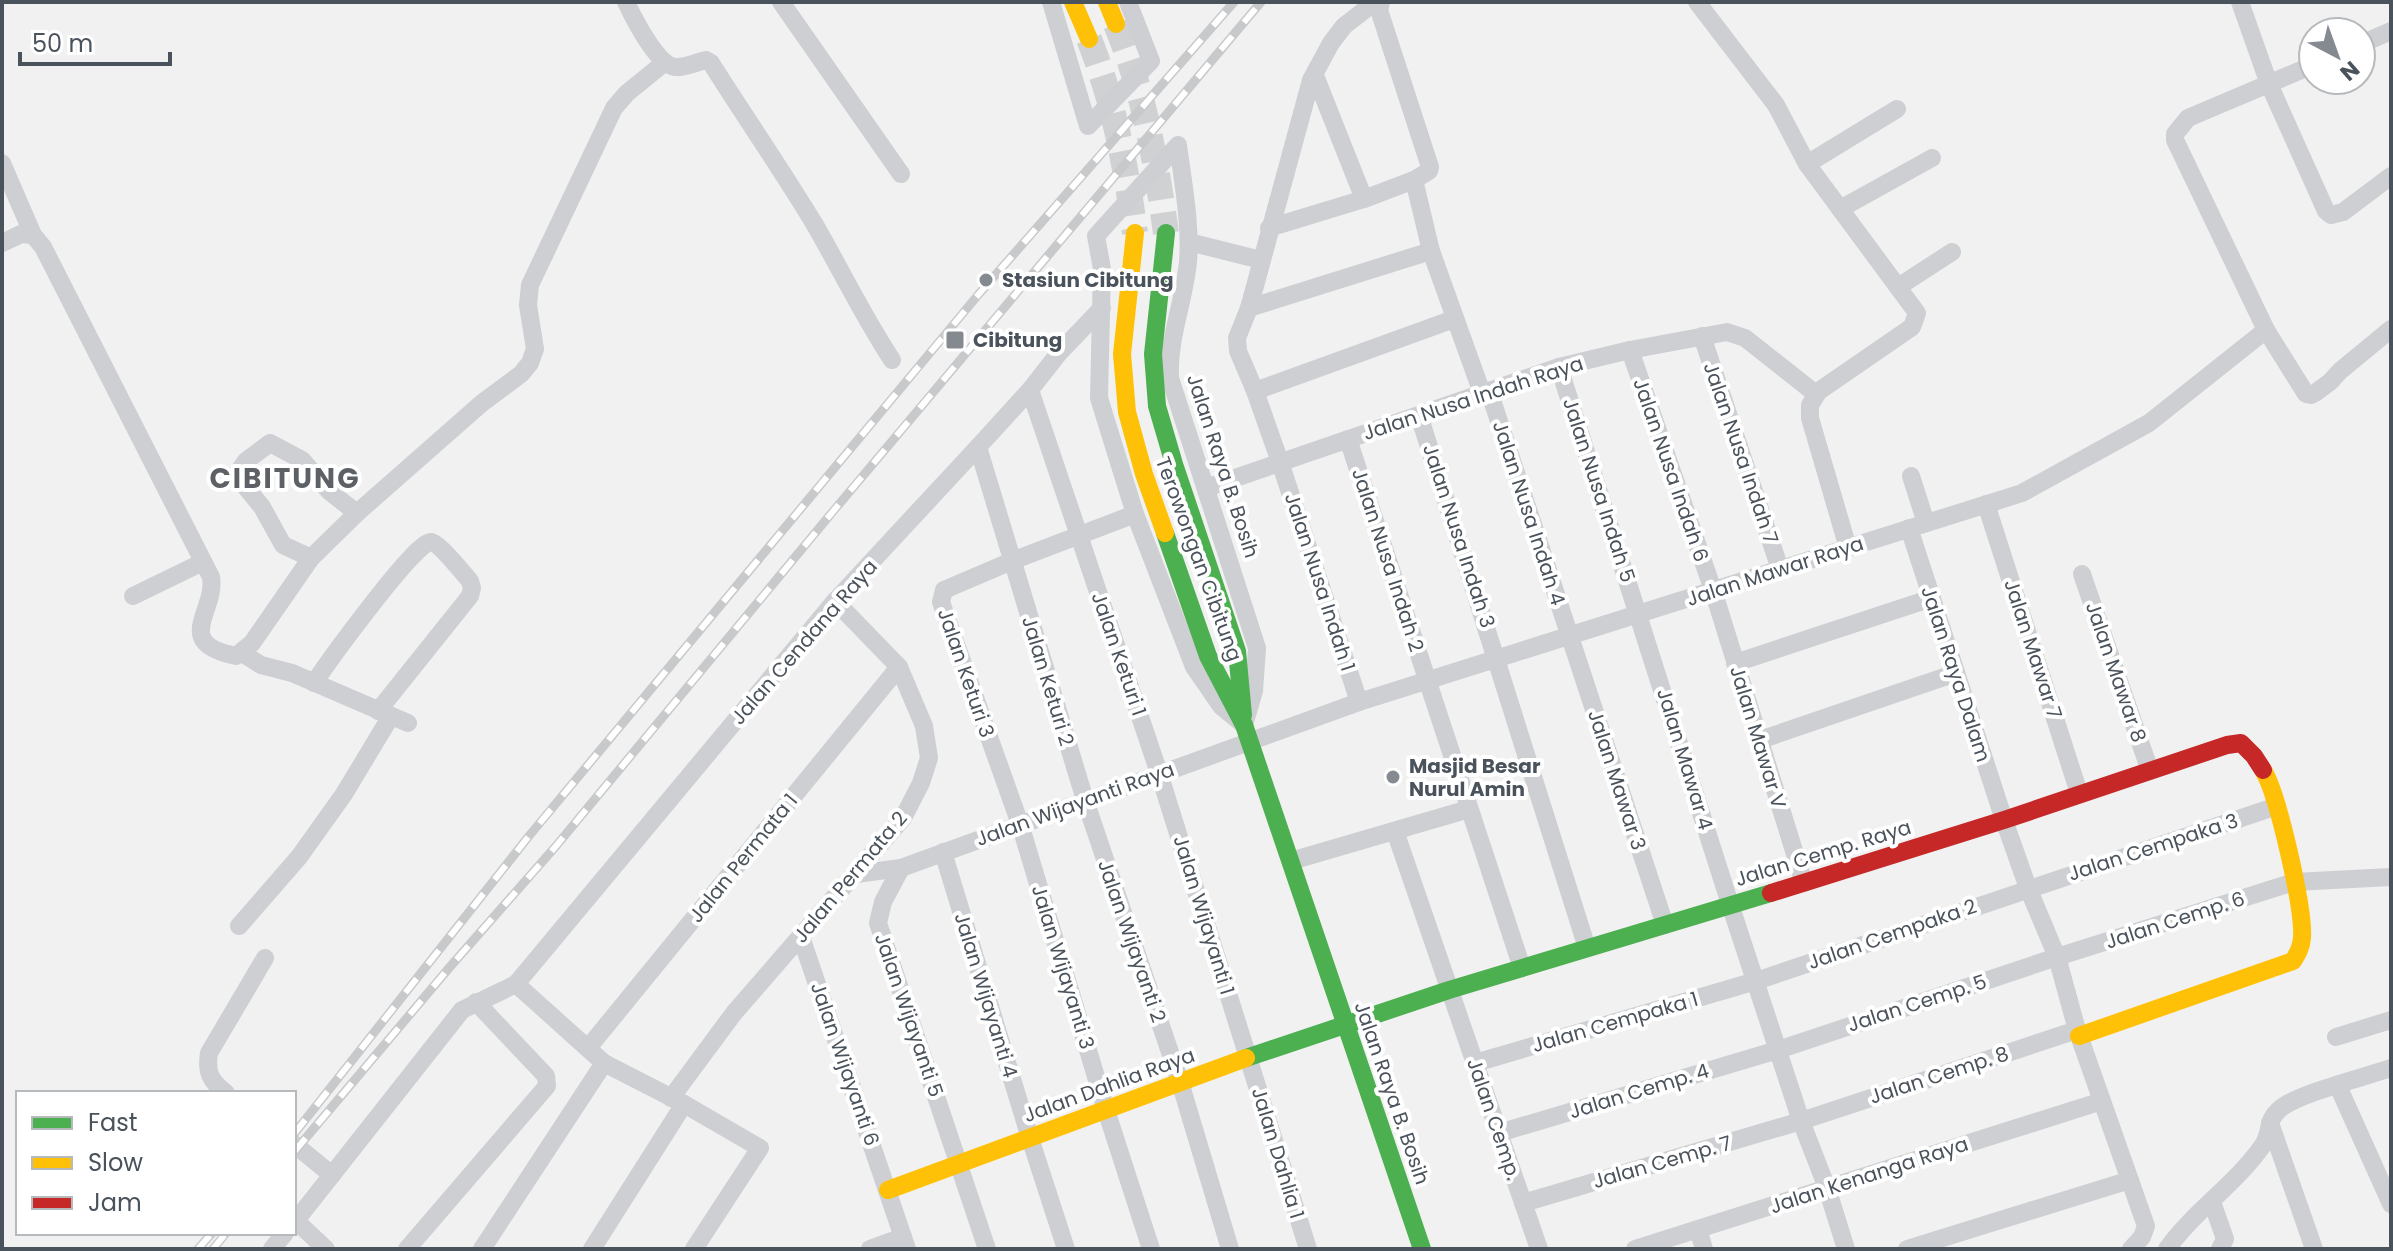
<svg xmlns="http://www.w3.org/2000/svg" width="2393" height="1251" font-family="Poppins,sans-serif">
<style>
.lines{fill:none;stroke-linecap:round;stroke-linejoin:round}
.secondary-tunnel{stroke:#d0d1d3;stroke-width:26;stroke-dasharray:26 13;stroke-linecap:butt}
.street{stroke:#cdcfd2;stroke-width:18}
.fast{stroke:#4caf50;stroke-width:18}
.slow{stroke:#ffc107;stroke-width:18}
.jam{stroke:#c62828;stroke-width:18}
.rail-casing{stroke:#c7c9cb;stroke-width:9}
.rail{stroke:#fff;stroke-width:6;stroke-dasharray:18;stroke-linecap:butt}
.poi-dot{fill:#848a90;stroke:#fff;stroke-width:3}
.labels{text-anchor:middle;stroke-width:8;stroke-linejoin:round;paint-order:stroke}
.poi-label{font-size:20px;font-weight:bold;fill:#4a525b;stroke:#fff;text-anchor:start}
.street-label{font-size:20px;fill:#4a525b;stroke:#fff}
.district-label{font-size:28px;font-weight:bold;letter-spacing:2px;fill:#5d6064;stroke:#fff}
</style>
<rect width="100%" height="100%" fill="#f1f1f1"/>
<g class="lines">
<g class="secondary-tunnel">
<path d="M1116 24C1144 92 1156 161 1166 233"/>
<path d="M1089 39C1114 102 1126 167 1135 233"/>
</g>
<g class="street">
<path d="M626 2C633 17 657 65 675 67 684 68 697 62 706 60L711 63C745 117 782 170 815 225 841 270 863 316 892 360"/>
<path d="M781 2 901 174"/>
<path d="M1051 2 1088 126 1151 61 1128 2"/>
<path d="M1697 2 1776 105 1807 164 1917 313 1912 327 1819 391 1810 405V418L1848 548"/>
<path d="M2240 2 2269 84 2326 211 2331 215 2343 212 2391 176"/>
<path d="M2361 44 2391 31"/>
<path d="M2313 65 2188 118 2175 134V140L2266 330 2306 394 2311 395 2315 393 2330 382 2340 371 2391 329"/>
<path d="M1314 77 1316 78 1364 199"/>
<path d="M1178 145C1183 183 1191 224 1188 262 1184 302 1168 338 1170 378L1257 648 1254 691 1244 725 1221 706 1194 667 1135 514 1099 398 1102 269 1096 236Z"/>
<path d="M2 163 33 235"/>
<path d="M1807 164 1897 109"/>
<path d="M1414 180 1431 251 1482 393"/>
<path d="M1840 209 1932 158"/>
<path d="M1269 228 1364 199 1414 180 1429 171 1430 167 1379 10 1381 2"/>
<path d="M1189 242 1261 260"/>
<path d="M2 243 21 234 33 235 43 247 211 577C217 611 171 643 236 656L252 643 311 558 357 513 482 403 521 374 530 363 535 349 528 305 530 285 614 108 627 93 664 63"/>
<path d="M1898 287 1952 252"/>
<path d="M1249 308 1431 251"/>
<path d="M1702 336 1780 569"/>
<path d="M1630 350 1713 590 1804 883"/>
<path d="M1559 367 1730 904 1801 1121 1827 1188 1846 1249"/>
<path d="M1030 390 1159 773 1308 1249"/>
<path d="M1255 391 1454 319"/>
<path d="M1489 391 1665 925"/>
<path d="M1419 415 1587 948"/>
<path d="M1348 439 1522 968"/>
<path d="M978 447 1085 800 1180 1082 1230 1249"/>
<path d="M1911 476 1926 523"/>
<path d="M1206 488 1559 367 1630 350 1727 332 1745 338 1816 394"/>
<path d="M1986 504 2079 793"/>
<path d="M1135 514 1012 561 944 590 941 602 1020 824 1106 1110 1151 1249"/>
<path d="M1909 528 2004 820 2028 888 2057 957 2077 1030 2146 1226 2142 1237 2131 1249"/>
<path d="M311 558 283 545 262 507 236 475 246 461 270 443 302 460 330 492 357 513"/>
<path d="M2082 574 2150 771"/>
<path d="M133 596 203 562"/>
<path d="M242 653 261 665 292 673 408 723"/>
<path d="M1735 663 1932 598"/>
<path d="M314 683C326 665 416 540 431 542 439 543 464 574 470 581L472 588 470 596 378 711"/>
<path d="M1359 702 1280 462 1255 391 1238 351 1237 338 1249 308 1311 80 1331 43 1344 26 1375 2"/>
<path d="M1760 740 1956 673"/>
<path d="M1395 831 1539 1249"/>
<path d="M943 852 1030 1138 1066 1249"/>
<path d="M1291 861 1469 809"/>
<path d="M901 868 883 902 878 923 987 1249"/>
<path d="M856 874 901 868 1359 702 2022 493 2149 423 2266 330"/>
<path d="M239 926 299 857 344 794 391 716"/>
<path d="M801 937 907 1249"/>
<path d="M516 984 604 1063 684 1104 760 1148 694 1249"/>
<path d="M2336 1037 2391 1020"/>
<path d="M588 1048 899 667"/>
<path d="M1475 1063 1756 981 2277 806"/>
<path d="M2338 1086 2391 1204"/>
<path d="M226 1093C210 1081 206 1072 209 1053L265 958"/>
<path d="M671 1098 734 1013 903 818 921 783 929 758 924 726 899 667 835 601"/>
<path d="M2270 1123 2314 1249"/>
<path d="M1499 1133 1778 1050 2057 957 2294 882 2391 877"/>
<path d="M294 1144 332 1175"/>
<path d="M2212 1202 2225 1239 2220 1249"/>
<path d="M1523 1203 1801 1121 2077 1030"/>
<path d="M296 1221 326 1249"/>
<path d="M294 1223 462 1010 516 984 835 601 978 447 1030 390 1059 353 1102 308"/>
<path d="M1698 1229 1704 1249"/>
<path d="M272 1249 285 1233"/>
<path d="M407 1249 547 1086 546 1076 476 1002"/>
<path d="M482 1249 604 1063"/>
<path d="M592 1249 684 1104"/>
<path d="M870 1249 903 1237"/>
<path d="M1635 1249 2102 1101"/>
<path d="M1907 1249 2130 1180"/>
<path d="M2167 1249C2194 1211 2236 1184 2263 1145 2272 1132 2265 1121 2281 1108 2300 1093 2365 1077 2391 1068"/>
</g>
<g class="fast">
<path d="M1166 233 1153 354 1157 406 1174 464 1237 651 1243 715"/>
<path d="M1165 533 1208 656 1244 725 1422 1249"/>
<path d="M1246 1058 1449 990 1771 893"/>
</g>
<g class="slow">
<path d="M1073 2 1089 39"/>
<path d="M1107 2 1116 24"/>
<path d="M1135 233 1122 354 1127 412 1144 474 1165 533"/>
<path d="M2079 1036 2293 961C2298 953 2301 948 2302 938 2304 909 2278 794 2263 770"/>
<path d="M888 1190 1246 1058"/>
</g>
<path class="jam" d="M1771 893 2004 820 2227 745 2241 743 2254 756 2263 770"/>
<g class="rail-casing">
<g id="rail">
<path d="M294 1134 529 836 978 295 1234 2"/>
<path d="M294 1152 449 968 556 846 835 509 1261 2"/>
<path d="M198 1249 212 1233"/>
<path d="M213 1249 226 1233"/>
</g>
</g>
<use href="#rail" class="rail"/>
</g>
<g class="poi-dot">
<circle cx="986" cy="280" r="8"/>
<rect x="945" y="330" width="20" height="20" rx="4"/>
<circle cx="1393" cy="777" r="8"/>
</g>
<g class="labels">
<g class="poi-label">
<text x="1002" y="287">Stasiun Cibitung</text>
<text x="973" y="347">Cibitung</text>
<text x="1409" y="773">Masjid Besar<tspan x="1409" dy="23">Nurul Amin</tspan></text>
</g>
<g class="street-label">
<text transform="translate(1473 398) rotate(-18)" y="7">Jalan Nusa Indah Raya</text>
<text transform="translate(1741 453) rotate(71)" y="7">Jalan Nusa Indah 7</text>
<text transform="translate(1223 466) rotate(72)" y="7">Jalan Raya B. Bosih</text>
<text transform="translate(1671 470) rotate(71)" y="7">Jalan Nusa Indah 6</text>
<text transform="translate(1599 490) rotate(72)" y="7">Jalan Nusa Indah 5</text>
<text transform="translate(1529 513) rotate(72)" y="7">Jalan Nusa Indah 4</text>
<text transform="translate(1459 536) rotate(72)" y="7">Jalan Nusa Indah 3</text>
<text transform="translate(1199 559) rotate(70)" y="7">Terowongan Cibitung</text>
<text transform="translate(1388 560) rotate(72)" y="7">Jalan Nusa Indah 2</text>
<text transform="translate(1775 571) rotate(-18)" y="7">Jalan Mawar Raya</text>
<text transform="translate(1320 582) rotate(72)" y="7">Jalan Nusa Indah 1</text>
<text transform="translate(804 642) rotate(-49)" y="7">Jalan Cendana Raya</text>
<text transform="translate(2033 649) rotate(72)" y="7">Jalan Mawar 7</text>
<text transform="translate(1119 654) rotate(71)" y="7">Jalan Keturi 1</text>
<text transform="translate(2116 672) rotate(71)" y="7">Jalan Mawar 8</text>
<text transform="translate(966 673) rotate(71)" y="7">Jalan Keturi 3</text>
<text transform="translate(1956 674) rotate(72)" y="7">Jalan Raya Dalam</text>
<text transform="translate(1048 681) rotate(73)" y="7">Jalan Keturi 2</text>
<text transform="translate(1758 737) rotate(73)" y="7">Jalan Mawar V</text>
<text transform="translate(1685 759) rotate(73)" y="7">Jalan Mawar 4</text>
<text transform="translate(1617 780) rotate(72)" y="7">Jalan Mawar 3</text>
<text transform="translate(1075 804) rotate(-20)" y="7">Jalan Wijayanti Raya</text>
<text transform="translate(2153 847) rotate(-18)" y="7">Jalan Cempaka 3</text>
<text transform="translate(1823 853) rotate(-17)" y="7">Jalan Cemp. Raya</text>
<text transform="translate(743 858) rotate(-51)" y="7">Jalan Permata 1</text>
<text transform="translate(850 877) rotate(-50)" y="7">Jalan Permata 2</text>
<text transform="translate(1204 915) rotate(73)" y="7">Jalan Wijayanti 1</text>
<text transform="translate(2175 920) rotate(-18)" y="7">Jalan Cemp. 6</text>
<text transform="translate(1892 934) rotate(-19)" y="7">Jalan Cempaka 2</text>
<text transform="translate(1132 941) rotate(71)" y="7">Jalan Wijayanti 2</text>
<text transform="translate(1063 967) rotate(73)" y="7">Jalan Wijayanti 3</text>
<text transform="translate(986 995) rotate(73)" y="7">Jalan Wijayanti 4</text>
<text transform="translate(1917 1003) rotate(-18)" y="7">Jalan Cemp. 5</text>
<text transform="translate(909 1015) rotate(71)" y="7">Jalan Wijayanti 5</text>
<text transform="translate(1615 1022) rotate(-16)" y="7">Jalan Cempaka 1</text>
<text transform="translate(845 1064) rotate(71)" y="7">Jalan Wijayanti 6</text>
<text transform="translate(1939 1075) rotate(-18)" y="7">Jalan Cemp. 8</text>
<text transform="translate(1109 1085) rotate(-20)" y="7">Jalan Dahlia Raya</text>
<text transform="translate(1639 1091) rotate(-17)" y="7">Jalan Cemp. 4</text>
<text transform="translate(1392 1093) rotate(71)" y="7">Jalan Raya B. Bosih</text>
<text transform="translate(1494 1119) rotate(71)" y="7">Jalan Cemp.</text>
<text transform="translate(1278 1153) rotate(73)" y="7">Jalan Dahlia 1</text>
<text transform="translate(1662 1162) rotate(-16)" y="7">Jalan Cemp. 7</text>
<text transform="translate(1869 1175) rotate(-18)" y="7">Jalan Kenanga Raya</text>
</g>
<g class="district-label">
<text x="285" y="488">CIBITUNG</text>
</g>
</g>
<rect width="2393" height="1251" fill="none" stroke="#4a525b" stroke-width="8"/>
<rect x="16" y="1091" width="280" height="144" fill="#ffffff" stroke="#b7babd" stroke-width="2"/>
<rect x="32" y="1117" width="40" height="12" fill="#4caf50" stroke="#b7babd" stroke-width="2"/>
<text x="88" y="1131" font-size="24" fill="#4a525b">Fast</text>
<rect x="32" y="1157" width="40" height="12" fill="#ffc107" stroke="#b7babd" stroke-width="2"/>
<text x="88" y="1171" font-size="24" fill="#4a525b">Slow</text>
<rect x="32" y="1197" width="40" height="12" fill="#c62828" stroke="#b7babd" stroke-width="2"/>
<text x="88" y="1211" font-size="24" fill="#4a525b">Jam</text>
<g transform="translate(2337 56) rotate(139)"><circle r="38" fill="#ffffff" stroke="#b7babd" stroke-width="2"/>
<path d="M0-6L14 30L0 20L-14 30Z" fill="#848a90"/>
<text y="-12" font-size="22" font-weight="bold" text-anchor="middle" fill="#4a525b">N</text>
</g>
<path d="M20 52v12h150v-12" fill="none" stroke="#4a525b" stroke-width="4"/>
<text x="32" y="52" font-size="24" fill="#4a525b" stroke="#ffffff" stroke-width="6" paint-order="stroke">50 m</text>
</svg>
